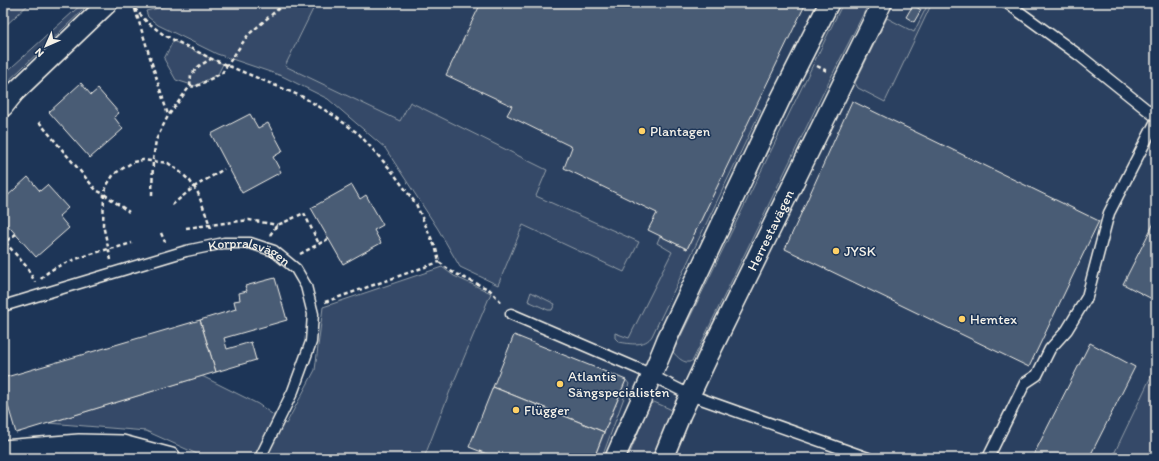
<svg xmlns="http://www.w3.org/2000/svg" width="1159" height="461" font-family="Itim,sans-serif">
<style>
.built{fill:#2a4060}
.green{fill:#354a67;stroke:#949ea8}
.building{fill:#485b74;stroke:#f4f1e8}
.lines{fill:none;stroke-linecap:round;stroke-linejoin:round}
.lane-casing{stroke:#f4f1e8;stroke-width:13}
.street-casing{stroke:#f4f1e8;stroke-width:22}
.path{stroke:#f4f1e8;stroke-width:2.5;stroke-dasharray:4 3;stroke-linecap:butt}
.lane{stroke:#1d3557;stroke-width:10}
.street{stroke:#1d3557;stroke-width:19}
.poi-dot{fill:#ffd166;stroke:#1d3557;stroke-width:1.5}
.labels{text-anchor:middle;stroke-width:3;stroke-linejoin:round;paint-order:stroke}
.poi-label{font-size:14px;fill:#f4f1e8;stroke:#1d3557;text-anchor:start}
.street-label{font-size:14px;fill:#f4f1e8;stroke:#1d3557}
</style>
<rect width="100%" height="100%" fill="#1d3557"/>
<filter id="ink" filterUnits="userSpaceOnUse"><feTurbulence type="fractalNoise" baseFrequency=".025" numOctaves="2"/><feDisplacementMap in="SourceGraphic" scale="8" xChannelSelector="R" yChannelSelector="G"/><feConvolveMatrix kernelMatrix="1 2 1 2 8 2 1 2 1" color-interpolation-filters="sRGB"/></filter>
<g filter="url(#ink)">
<path class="built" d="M316 3H1156V366L1112 458H420L487 291 547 170 409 102 400 121 285 66Z"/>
<g class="green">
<path d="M3 3H30L3 28Z"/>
<path d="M83 3H86L84 9 3 86V75Z"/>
<path d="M179 3H316L285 66 400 121 410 102 547 170 536 196 639 242 624 272 523 225 498 285 460 267 438 229 385 148 328 99 282 76 217 54 158 25 148 17 146 11Z"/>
<path d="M843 3H869L827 85 693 360C686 366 678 358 673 352Z"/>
<path d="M925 3H932L885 102 858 88 855 83 887 18 914 32 928 4Z"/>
<path d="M173 41 223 64 218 74 195 86 176 80 164 59Z"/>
<path d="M755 107 761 110 652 336C645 347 630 344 619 342L615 338V333L629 338 672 252 657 243 660 236 687 249Z"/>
<path d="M442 267 454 276 491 293 450 391 424 458H206L146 431 49 423 202 376 258 404 286 424 315 370 323 307Z"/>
<path d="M531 292 555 304 552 310H548L528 301Z"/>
<path d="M1156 366V458H1112Z"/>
<path d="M626 380 629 384 604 452 602 458H594Z"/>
<path d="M654 402 670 409 672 414 654 458H628L649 405Z"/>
</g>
<g class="building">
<path d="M481 3H806L687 249 648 230 657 213 564 168 572 147 507 115 512 106 446 75Z"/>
<path d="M913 5 921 10 914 22 906 17Z"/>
<path d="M81 83 91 95 98 89 119 113 114 117 123 129 90 158 49 112Z"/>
<path d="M852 101 1099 221 1029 367 785 249Z"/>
<path d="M250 114 258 128 268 123 283 151 273 157 281 172 242 193 211 134Z"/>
<path d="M28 177 40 191 47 185 68 208 59 216 69 228 36 257 3 220V200Z"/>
<path d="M352 185 360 199 366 195 383 225 374 230 381 243 343 264 311 208Z"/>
<path d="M1156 219V301L1123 284Z"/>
<path d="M275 278 287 320 224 338 227 349 251 342 256 360 216 372 200 320 236 309 234 301 240 300 239 293 247 291 245 286Z"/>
<path d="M200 320 216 372 16 433 3 389V378Z"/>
<path d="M514 335 626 380 604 432 493 387Z"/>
<path d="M1090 343 1135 367 1089 458H1032Z"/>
<path d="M493 387 604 432 594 458H497L469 447Z"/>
</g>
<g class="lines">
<g class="lane-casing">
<g id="lane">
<path d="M1007 3 1080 56 1156 117"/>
<path id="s1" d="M3 306 186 251 224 243H250L274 251 296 269 306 286 313 314 311 342 293 391 260 458"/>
<path d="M511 314 639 369 690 395 868 458"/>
<path d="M988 458 1025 383 1037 375 1050 349 1067 330 1087 297 1109 213 1156 121"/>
</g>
</g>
<g class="street-casing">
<g id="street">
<path d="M3 107 15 92 108 3"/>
<path d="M3 450 79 444 122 445 171 458"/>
<path d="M615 458C632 418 651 380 667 339L780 100 829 3"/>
<path id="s2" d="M663 458 681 414 707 359 882 3"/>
</g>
</g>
<g class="path">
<path d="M130 3 146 21 164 35 212 59 303 97 333 115 359 134 391 170 416 204 436 249 439 262 452 272 490 290 502 303"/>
<path d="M135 9 168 115"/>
<path d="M817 66 829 72"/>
<path d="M190 86 195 87 222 73 248 35 285 3"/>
<path d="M39 122 96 190 104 194 129 212"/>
<path d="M152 195 153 160 156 140 168 116 190 86 191 75 199 66 211 59"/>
<path d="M172 205 194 187 224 169"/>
<path d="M186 228 249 220 277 225"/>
<path d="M161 233 165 242"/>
<path d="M16 234 5 242 26 266 35 282"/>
<path d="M270 235 277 225 285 222 304 213 319 244"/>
<path d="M300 254 328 239"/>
<path d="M111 260 103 225 104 194 107 185 114 174 133 162 143 160 168 163 179 171 190 181 198 193 212 231"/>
<path d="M41 279C52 264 89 255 108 249L115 248 132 243"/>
<path d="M325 302 439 262"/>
</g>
<use href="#lane" class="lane"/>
<use href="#street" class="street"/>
</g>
</g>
<g class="poi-dot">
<circle cx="642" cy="131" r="4"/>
<circle cx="836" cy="251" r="4"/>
<circle cx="962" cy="319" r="4"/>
<circle cx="560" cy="384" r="4"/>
<circle cx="516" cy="410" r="4"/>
</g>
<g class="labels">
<g class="poi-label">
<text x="650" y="136">Plantagen</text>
<text x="844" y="256">JYSK</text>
<text x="970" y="324">Hemtex</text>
<text x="568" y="381">Atlantis<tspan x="568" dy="16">Sängspecialisten</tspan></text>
<text x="524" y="415">Flügger</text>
</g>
<g class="street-label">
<text dy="5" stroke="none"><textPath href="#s2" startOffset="252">Herrestavägen</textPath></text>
<text dy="5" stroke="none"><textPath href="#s1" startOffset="257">Korpralsvägen</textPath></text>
</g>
</g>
<rect width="1159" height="461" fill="none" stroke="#1d3557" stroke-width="16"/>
<rect x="8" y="8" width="1143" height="445" fill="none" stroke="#f4f1e8" stroke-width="1.5" filter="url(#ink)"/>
<g transform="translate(46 46) rotate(225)" stroke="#1d3557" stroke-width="3" paint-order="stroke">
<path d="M0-3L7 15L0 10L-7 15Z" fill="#f4f1e8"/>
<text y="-6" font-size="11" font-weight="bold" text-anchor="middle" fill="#f4f1e8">N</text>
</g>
</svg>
